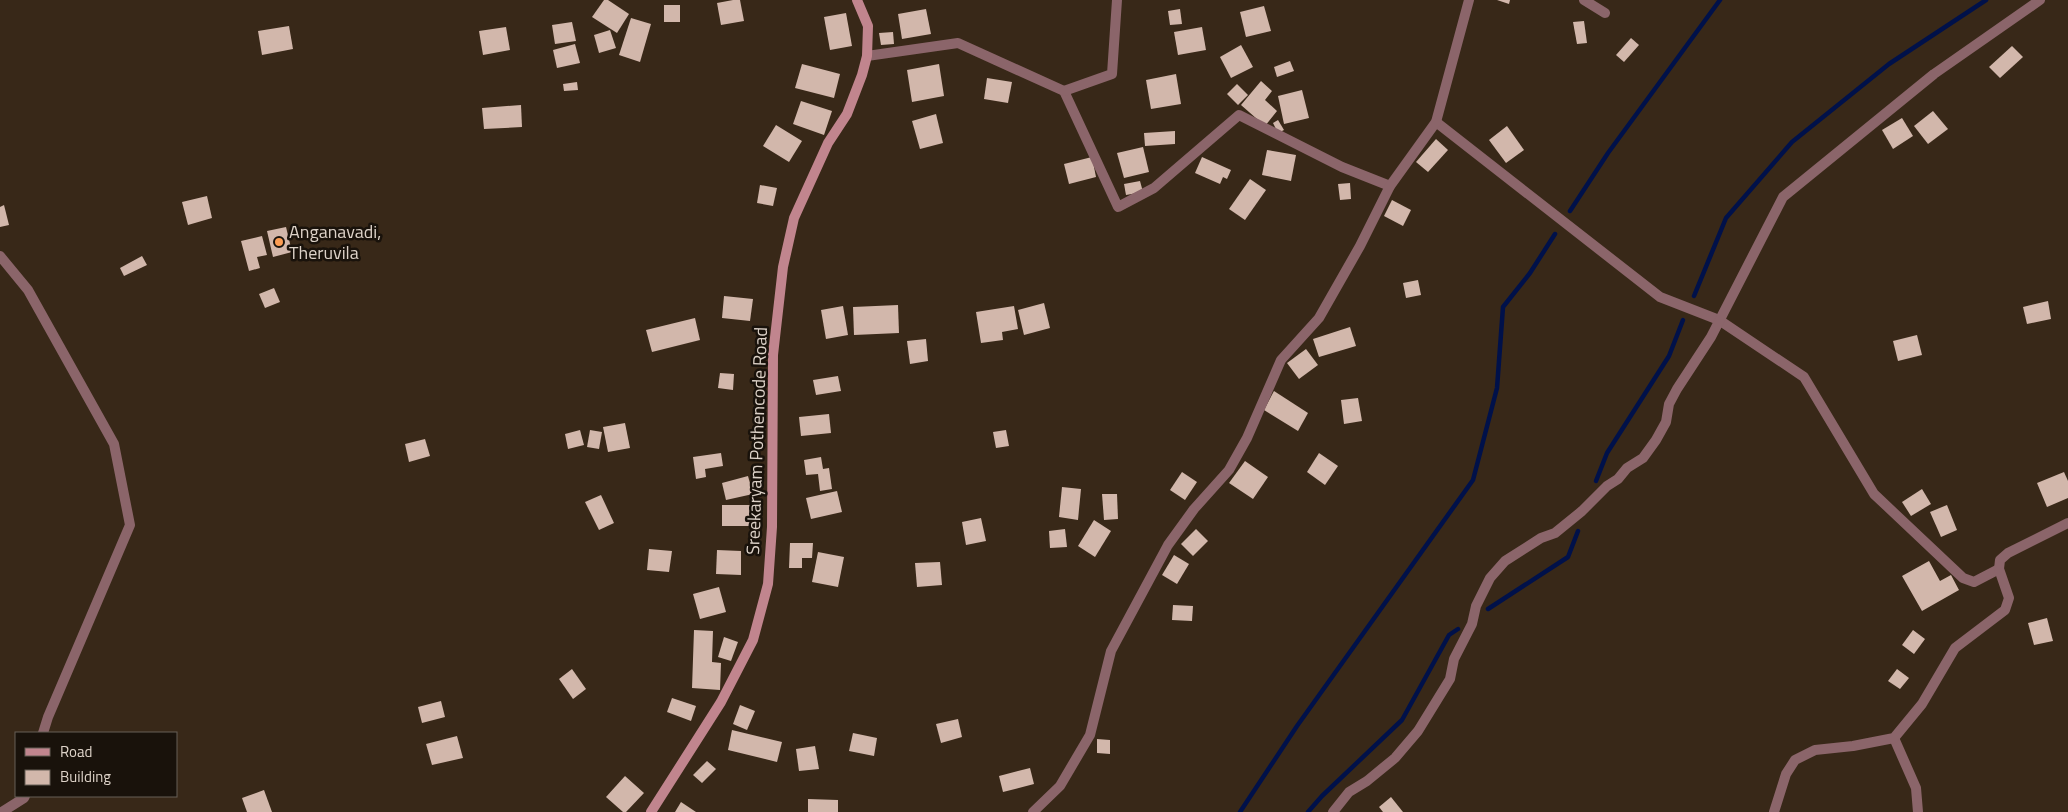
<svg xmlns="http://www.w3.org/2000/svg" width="2068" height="812" font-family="'Titillium Web',sans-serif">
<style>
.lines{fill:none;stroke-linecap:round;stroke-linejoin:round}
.stream{stroke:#00114a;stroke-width:4.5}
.building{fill:#d2b7ab}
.minor{stroke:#8b656a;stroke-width:10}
.secondary{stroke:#c1858e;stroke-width:10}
.poi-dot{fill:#fc9d54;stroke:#19120b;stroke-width:2}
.labels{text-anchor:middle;stroke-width:5;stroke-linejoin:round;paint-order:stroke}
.poi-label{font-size:18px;fill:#ddd2c8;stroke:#19120b;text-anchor:start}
.street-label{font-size:18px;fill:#ddd2c8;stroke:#19120b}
</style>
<rect width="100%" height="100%" fill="#382818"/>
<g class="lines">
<g class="stream">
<path d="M1570 211 1608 153 1720 0"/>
<path d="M1694 296 1726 218 1792 142 1889 64 1986 0"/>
<path d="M1596 481 1607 453 1669 356 1683 320"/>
<path d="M1488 609 1568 557 1578 531"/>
<path d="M1240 812 1297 726 1473 480 1497 388 1503 307 1530 273 1555 234"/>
<path d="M1308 812 1322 796 1402 720 1449 635 1458 629"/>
</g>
</g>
<g class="building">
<path d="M604 0H608L629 14 617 33 592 17Z"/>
<path d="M733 0H740L744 21 721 25 717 3Z"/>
<path d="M1497 0H1510L1509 4Z"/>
<rect x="664" y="5" width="16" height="17"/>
<path d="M1264 6 1271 31 1246 37 1240 12Z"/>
<path d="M926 9 931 34 902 39 898 14Z"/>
<path d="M1180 9 1182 24 1170 25 1168 11Z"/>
<path d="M846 13 852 46 830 50 824 17Z"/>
<path d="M631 18 651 24 640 62 619 55Z"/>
<path d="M1584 21 1587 43 1577 44 1573 22Z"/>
<path d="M572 22 576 41 555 44 552 25Z"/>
<path d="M289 26 293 49 262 55 258 31Z"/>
<path d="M506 27 510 50 483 55 479 31Z"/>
<path d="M1202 27 1206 50 1178 55 1174 32Z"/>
<path d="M610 30 616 48 599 53 594 35Z"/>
<path d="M893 32 894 44 881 45 879 33Z"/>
<path d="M1631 38 1639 45 1624 62 1616 55Z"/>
<path d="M575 44 580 63 557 68 553 50Z"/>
<path d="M1241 45 1253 67 1231 78 1220 57Z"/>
<path d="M2012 46 2023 57 2000 78 1989 67Z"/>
<path d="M1290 61 1294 71 1277 77 1274 67Z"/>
<path d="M802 64 840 74 834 98 795 88Z"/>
<path d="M939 64 944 96 912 102 907 70Z"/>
<path d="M1176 74 1181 104 1151 109 1146 80Z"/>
<path d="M987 78 1012 82 1008 103 984 99Z"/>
<path d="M1261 81 1272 91 1265 100 1277 111 1265 126 1241 105Z"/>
<path d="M577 82 578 90 564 91 563 84Z"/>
<path d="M1237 84 1248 95 1238 105 1227 94Z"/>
<path d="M1302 90 1309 118 1284 124 1278 96Z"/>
<path d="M801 101 832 111 824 135 793 124Z"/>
<path d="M521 105 522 127 484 129 482 108Z"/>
<path d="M1933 111 1948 129 1928 144 1914 126Z"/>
<path d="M936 114 943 143 920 149 912 121Z"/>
<path d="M1902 118 1913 136 1893 149 1882 130Z"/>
<path d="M1278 120 1284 130 1278 133 1273 123Z"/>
<path d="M776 125 802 141 789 162 763 146Z"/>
<path d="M1507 126 1524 150 1506 163 1489 140Z"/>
<path d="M1175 131V144L1145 146 1144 133Z"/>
<path d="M1436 139 1448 150 1428 172 1416 162Z"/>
<path d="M1143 147 1149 172 1124 178 1117 153Z"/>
<path d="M1267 150 1296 155 1291 181 1262 175Z"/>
<path d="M1092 157 1096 177 1069 184 1064 164Z"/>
<path d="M1202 157 1231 170 1227 179 1223 177 1220 184 1195 173Z"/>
<path d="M1250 179 1266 190 1245 220 1229 209Z"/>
<path d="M1140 181 1143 192 1126 195 1124 184Z"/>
<path d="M1350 183 1351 199 1340 200 1338 184Z"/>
<path d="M760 185 777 188 773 206 757 203Z"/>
<path d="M207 196 212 218 188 225 182 202Z"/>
<path d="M1392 200 1411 210 1403 226 1384 216Z"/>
<path d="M4 205 9 225 0 227V207Z"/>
<path d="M286 227 292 252 273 257 267 231Z"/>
<path d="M262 236 267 255 257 257 260 268 249 271 241 241Z"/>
<path d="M142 256 147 265 124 276 120 268Z"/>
<path d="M1418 280 1421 295 1406 298 1403 283Z"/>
<path d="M274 288 280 302 265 308 259 294Z"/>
<path d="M724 296 753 299 750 321 722 318Z"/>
<path d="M2048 301 2051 319 2027 324 2023 307Z"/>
<path d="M1044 303 1050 328 1024 335 1018 310Z"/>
<path d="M898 305 899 333 854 335 853 307Z"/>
<path d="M843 306 848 335 826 339 821 310Z"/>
<path d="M1014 306 1018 329 1002 332 1003 340 981 343 976 312Z"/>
<path d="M695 318 700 340 652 352 646 330Z"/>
<path d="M1350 327 1356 346 1319 357 1313 339Z"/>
<path d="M1917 335 1922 355 1898 361 1893 341Z"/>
<path d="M926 339 928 361 910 364 907 341Z"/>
<path d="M1306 349 1318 365 1299 379 1287 363Z"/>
<path d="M720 373 734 374 733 390 718 388Z"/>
<path d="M838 376 841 391 816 395 813 380Z"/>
<path d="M1274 391 1308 413 1298 431 1264 410Z"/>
<path d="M1358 398 1362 421 1344 424 1341 400Z"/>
<path d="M829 414 831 433 801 436 799 417Z"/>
<path d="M625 423 630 448 608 452 603 427Z"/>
<path d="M580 430 584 445 568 449 565 434Z"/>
<path d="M590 430 602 432 599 449 587 447Z"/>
<path d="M1006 430 1009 446 996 448 993 432Z"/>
<path d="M425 439 430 456 409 462 405 444Z"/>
<path d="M721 453 723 466 705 469 706 477 696 479 693 457Z"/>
<path d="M1319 453 1338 466 1325 485 1307 472Z"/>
<path d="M821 457 823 469 829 468 832 489 820 491 818 474 806 475 804 460Z"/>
<path d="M1245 461 1268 477 1253 499 1229 483Z"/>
<path d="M1182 472 1197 482 1185 500 1170 490Z"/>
<path d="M2064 472 2068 481V498L2047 507 2037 483Z"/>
<path d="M748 476 753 494 726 500 722 483Z"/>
<path d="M1062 487 1081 489 1078 520 1059 517Z"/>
<path d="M1922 489 1931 504 1911 516 1902 502Z"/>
<path d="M837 491 842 512 811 519 806 498Z"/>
<path d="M1102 494H1117L1118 519 1104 520Z"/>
<path d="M601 495 614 523 599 530 585 502Z"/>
<rect x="722" y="505" width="30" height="21"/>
<path d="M1947 505 1957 530 1941 537 1930 512Z"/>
<path d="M981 518 986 541 966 545 962 522Z"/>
<path d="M1094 520 1111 531 1095 557 1078 546Z"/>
<path d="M1065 529 1067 547 1050 548 1049 531Z"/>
<path d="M1196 529 1208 541 1193 556 1181 544Z"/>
<path d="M790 543H813L812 558H802V568H789Z"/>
<path d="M649 549 672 551 669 572 647 570Z"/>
<path d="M717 550 741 551V575L716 574Z"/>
<path d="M818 552 844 557 838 587 812 582Z"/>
<path d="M1174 555 1189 564 1177 584 1162 575Z"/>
<path d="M1929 561 1940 581 1951 575 1959 590 1922 611 1902 576Z"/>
<path d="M940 562 942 585 917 587 915 563Z"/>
<path d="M719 587 726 612 700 619 693 594Z"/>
<path d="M1173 605 1193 606 1192 621 1172 620Z"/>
<path d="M2047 618 2053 641 2034 645 2028 623Z"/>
<path d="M694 630 713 631 712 662 721 663 720 690 692 688Z"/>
<path d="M1913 630 1925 639 1914 654 1902 645Z"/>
<path d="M724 637 738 642 731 661 718 657Z"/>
<path d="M572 669 586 689 573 699 559 679Z"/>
<path d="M1897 669 1909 678 1900 689 1888 681Z"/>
<path d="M672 698 696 706 691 721 667 712Z"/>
<path d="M441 701 445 717 422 723 418 707Z"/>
<path d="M740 705 755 711 747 730 733 724Z"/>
<path d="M958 719 962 737 941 743 936 724Z"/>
<path d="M732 730 782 742 777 762 728 750Z"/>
<path d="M853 733 877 738 874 756 849 751Z"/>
<path d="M457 736 463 758 432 765 426 744Z"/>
<path d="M1097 739 1110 740V754L1097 753Z"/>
<path d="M815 746 819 769 799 771 796 749Z"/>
<path d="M707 761 716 769 702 783 693 775Z"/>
<path d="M1030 768 1034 784 1003 792 999 776Z"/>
<path d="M625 776 644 793 626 812H623L606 797Z"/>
<path d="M264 790 272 812H247L242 798Z"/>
<path d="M1391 797 1403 812H1383L1379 807Z"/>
<path d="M808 799 838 800V812H808Z"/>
<path d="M681 802 696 812H675Z"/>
</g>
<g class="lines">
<g class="minor">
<path d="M1584 0 1605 13"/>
<path d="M867 56 958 43 1064 91 1118 207 1154 188 1239 115 1342 167 1390 186"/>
<path d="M1064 91 1112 74 1117 0"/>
<path d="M1436 122 1660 297 1719 320 1804 377 1874 494 1963 578 1974 582 1999 569"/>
<path d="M0 256 28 290 114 444 130 525 48 717 43 733"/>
<path d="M1894 738 1916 788 1918 812"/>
<path d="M2 812 24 798 25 796"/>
<path d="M1033 812 1060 786 1090 735 1111 651 1168 545 1194 509 1229 470 1247 438 1281 360 1319 318 1360 246 1390 186 1436 122 1469 0"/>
<path d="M1333 812 1349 792 1367 781 1395 758 1418 731 1450 679 1454 659 1472 624 1476 606 1490 578 1505 561 1541 538 1555 533 1582 511 1607 486 1618 479 1627 468 1643 458 1656 440 1666 422 1669 404 1677 389 1711 337 1783 197 1934 74 2040 0"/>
<path d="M1774 812 1786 774 1795 760 1815 750 1853 746 1894 738 1922 704 1955 648 2005 610 2009 598 1999 569 2000 560 2008 553 2068 523"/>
</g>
<path class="secondary" d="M651 812 721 702 753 640 768 584 772 527 773 355 783 267 794 218 828 143 847 114 862 75 867 56 868 26 857 0"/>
</g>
<circle class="poi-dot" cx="279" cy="242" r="5"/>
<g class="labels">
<g class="poi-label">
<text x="289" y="238">Anganavadi,<tspan x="289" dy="21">Theruvila</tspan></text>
</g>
<g class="street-label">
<text transform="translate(757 441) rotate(-88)" y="6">Sreekaryam Pothencode Road</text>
</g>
</g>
<rect x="15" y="732" width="162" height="65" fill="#19120b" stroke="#675f57"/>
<rect x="25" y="748" width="25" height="8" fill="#c1858e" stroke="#675f57"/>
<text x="60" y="757" font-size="15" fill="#ddd2c8">Road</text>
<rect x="25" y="770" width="25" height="15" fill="#d2b7ab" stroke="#675f57"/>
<text x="60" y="782" font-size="15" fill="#ddd2c8">Building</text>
</svg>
